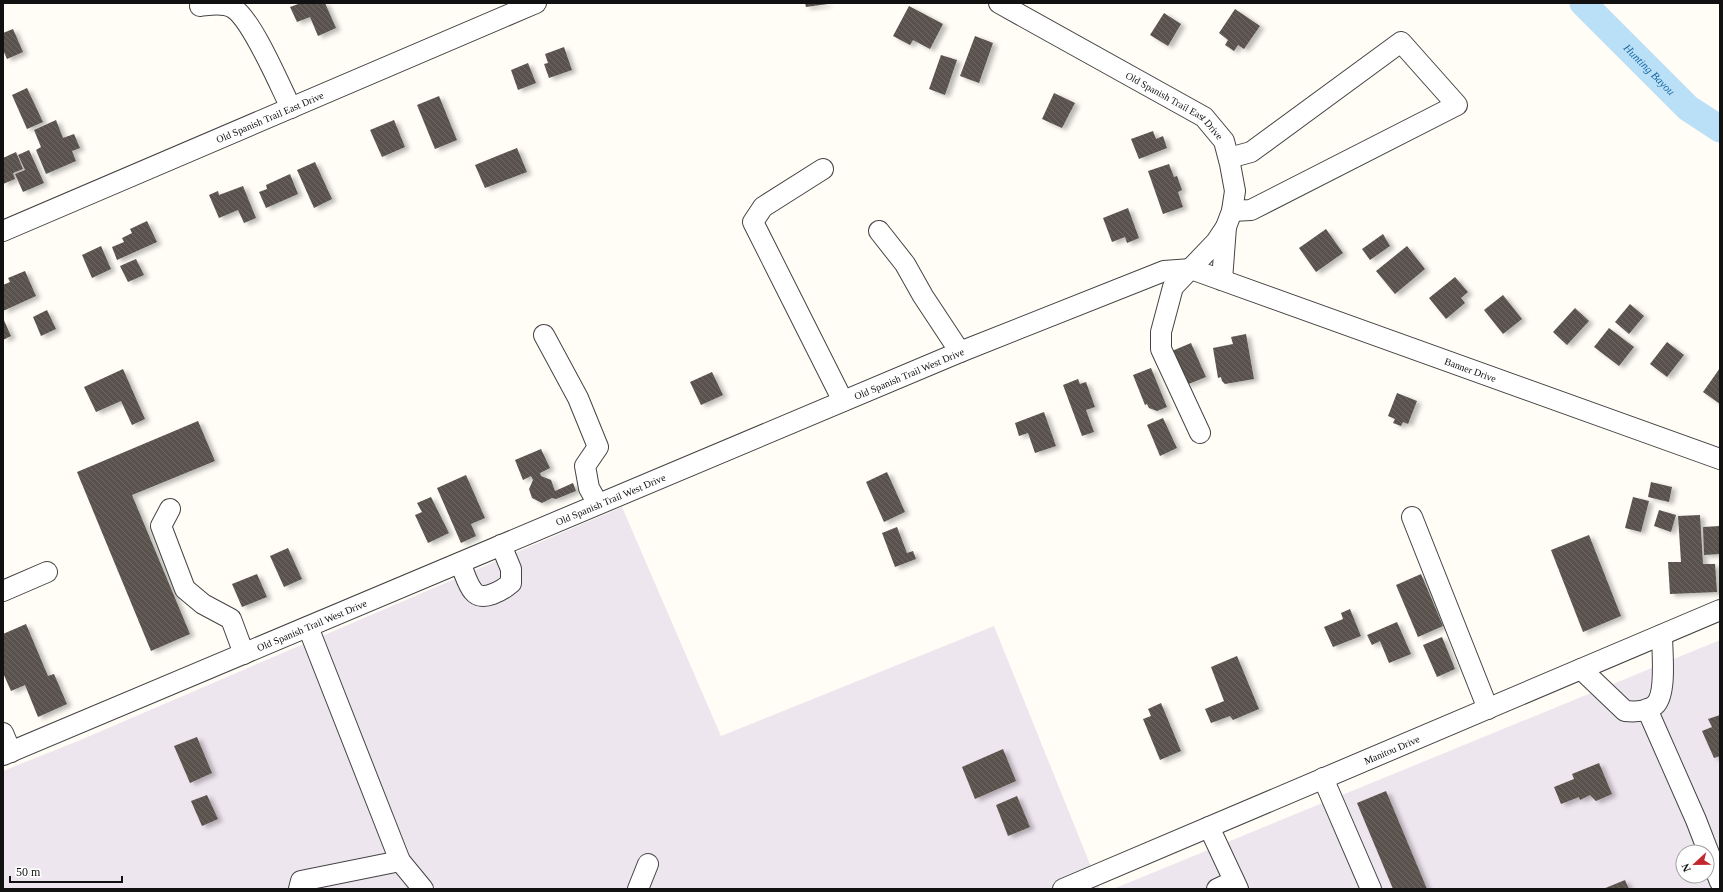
<svg xmlns="http://www.w3.org/2000/svg" width="1723" height="892" font-family="'Times New Roman',serif">
<style>
.industrial{fill:#eee6ef;fill-rule:evenodd}
.lines{fill:none;stroke-linecap:round;stroke-linejoin:round}
.river{stroke:#b9e0f7;stroke-width:27}
.building{fill:url(#building-back-hatch);filter:url(#shadow)}
.minor-casing{stroke:#444;stroke-width:22}
.minor{stroke:#fff;stroke-width:20}
.labels{text-anchor:middle;stroke-width:4;stroke-linejoin:round;paint-order:stroke}
.street-label{font-size:10px;fill:#111;stroke:#fff}
.water-label{font-size:11px;font-style:italic;fill:#1768a6;stroke:#fff}
</style>
<defs>
<pattern id="building-back-hatch" width="6" height="6" patternUnits="userSpaceOnUse"><rect width="6" height="6" fill="#5a524d"/><path d="M-1 5l2 2M0 0l6 6M5-1l2 2" fill="none" stroke="#6d6662"/></pattern>
<filter id="shadow"><feDropShadow dx="4.5" dy="2.5" stdDeviation="2" flood-color="#0004"/></filter>
</defs>
<rect width="100%" height="100%" fill="#fffdf5"/>
<g class="industrial">
<path d="M622 507 721 736 994 626 1100 889H3V771L78 741Z"/>
<path d="M1720 640V889H1113ZM1683 852H1707V876H1683Z"/>
</g>
<g class="lines">
<path class="river" id="s1" d="M1583 3 1688 108 1720 129"/>
</g>
<g class="building">
<path d="M301 3H325L336 28 318 36 310 17 297 22 290 7Z"/>
<path d="M805 3H827L828 4 806 7Z"/>
<path d="M909 6 943 24 930 49 913 40 910 45 893 36Z"/>
<path d="M1235 9 1260 26 1244 49 1238 45 1234 51 1225 45 1228 40 1219 33Z"/>
<path d="M1164 13 1181 24 1168 46 1150 35Z"/>
<path d="M13 29 23 52 7 59 3 50V33Z"/>
<path d="M975 36 993 43 979 83 960 76Z"/>
<path d="M564 47 572 70 549 78 544 64 548 63 545 54Z"/>
<path d="M941 55 957 60 945 95 929 89Z"/>
<path d="M528 63 536 83 518 90 511 70Z"/>
<path d="M27 88 43 122 27 129 12 95Z"/>
<path d="M1054 93 1075 103 1062 128 1042 119Z"/>
<path d="M439 96 457 140 435 149 417 105Z"/>
<path d="M56 120 63 138 74 134 80 148 72 151 76 161 46 174 36 150 41 147 34 130Z"/>
<path d="M394 120 405 147 382 157 370 130Z"/>
<path d="M1153 131 1156 139 1163 136 1167 148 1139 159 1131 139Z"/>
<path d="M517 148 527 172 485 188 475 165Z"/>
<path d="M29 150 44 183 23 192 15 174 25 170 18 155Z"/>
<path d="M16 152 23 169 13 173 15 179 3 184V158Z"/>
<path d="M315 162 332 199 314 208 297 170Z"/>
<path d="M1169 164 1174 177 1177 176 1182 190 1178 192 1183 207 1163 214 1148 171Z"/>
<path d="M290 174 298 194 266 208 259 192 267 189 266 185Z"/>
<path d="M243 186 256 218 244 223 238 210 219 218 209 195 218 191 219 195Z"/>
<path d="M1128 208 1139 238 1127 243 1125 237 1112 242 1103 218Z"/>
<path d="M147 221 157 242 117 260 112 247 124 242 122 238 132 233 130 229Z"/>
<path d="M1326 229 1343 253 1316 272 1299 248Z"/>
<path d="M1383 234 1390 246 1370 260 1362 249Z"/>
<path d="M101 246 111 269 92 278 82 255Z"/>
<path d="M1407 246 1425 269 1395 294 1376 271Z"/>
<path d="M136 259 144 275 128 282 120 266Z"/>
<path d="M25 271 36 296 3 311V285L10 282 8 278Z"/>
<path d="M1455 277 1468 292 1461 298 1465 303 1446 319 1429 298Z"/>
<path d="M1503 295 1522 319 1503 334 1484 310Z"/>
<path d="M1630 304 1644 316 1629 334 1615 322Z"/>
<path d="M1575 308 1589 321 1567 345 1553 332Z"/>
<path d="M47 310 56 329 41 336 33 317Z"/>
<path d="M3 318 11 336 3 340Z"/>
<path d="M1609 328 1634 347 1619 366 1594 347Z"/>
<path d="M1246 334 1254 379 1225 384 1222 381 1221 377 1218 378 1213 348 1233 344 1231 337Z"/>
<path d="M1667 342 1684 355 1667 377 1650 364Z"/>
<path d="M1191 343 1206 377 1186 385 1172 351Z"/>
<path d="M1151 368 1167 407 1157 411 1149 408 1147 404 1145 405 1133 375Z"/>
<path d="M1720 368V404L1703 392Z"/>
<path d="M123 369 145 419 132 425 121 401 96 412 84 387Z"/>
<path d="M712 372 723 395 701 405 690 382Z"/>
<path d="M1078 379 1080 384 1086 382 1095 407 1086 410 1094 432 1082 436 1063 385Z"/>
<path d="M1397 393 1417 401 1408 424 1403 422 1401 426 1393 423 1395 419 1388 416Z"/>
<path d="M1044 412 1056 446 1035 453 1028 433 1019 436 1015 423Z"/>
<path d="M1163 418 1177 448 1160 456 1147 425Z"/>
<path d="M198 421 215 461 132 495 190 634 151 651 77 472Z"/>
<path d="M541 449 550 468 540 473 541 476 551 480 555 491 573 483 576 491 556 499 552 498 542 503 532 498 529 489 533 480 531 476 523 480 515 460Z"/>
<path d="M887 472 905 512 884 522 866 482Z"/>
<path d="M466 475 485 518 471 524 476 536 461 543 437 488Z"/>
<path d="M1651 482 1672 487 1669 502 1648 497Z"/>
<path d="M431 497 449 533 428 543 415 515 422 512 417 503Z"/>
<path d="M1633 497 1649 501 1641 532 1625 528Z"/>
<path d="M1659 510 1676 515 1671 532 1654 526Z"/>
<path d="M1700 515 1703 564H1715L1717 592 1670 594 1668 562H1681L1678 516Z"/>
<path d="M1720 526V554L1704 555 1703 527Z"/>
<path d="M897 527 907 553 913 551 916 559 895 567 882 533Z"/>
<path d="M1589 535 1621 616 1583 632 1551 550Z"/>
<path d="M288 548 302 579 284 587 270 556Z"/>
<path d="M257 574 267 597 242 607 232 584Z"/>
<path d="M1421 574 1443 626 1418 637 1396 585Z"/>
<path d="M1350 609 1361 636 1333 647 1324 627 1343 619 1341 613Z"/>
<path d="M1397 622 1411 654 1389 663 1380 641 1372 645 1367 635Z"/>
<path d="M26 624 48 676 54 674 67 704 38 717 25 685 11 691 3 673V634Z"/>
<path d="M1442 637 1455 669 1437 677 1423 645Z"/>
<path d="M1237 656 1259 709 1233 720 1230 716 1211 723 1205 709 1224 701 1211 667Z"/>
<path d="M1161 703 1181 751 1160 760 1143 719 1151 716 1148 709Z"/>
<path d="M1720 715V756L1714 758 1702 731 1712 727 1708 719Z"/>
<path d="M197 737 212 773 190 783 174 746Z"/>
<path d="M1003 749 1016 781 975 799 962 767Z"/>
<path d="M1599 763 1612 794 1596 801 1590 795 1580 800 1579 797 1561 804 1554 787 1574 779 1572 774Z"/>
<path d="M1386 791 1427 889H1393L1357 803Z"/>
<path d="M207 795 218 819 202 826 191 801Z"/>
<path d="M1017 796 1030 827 1008 836 996 805Z"/>
<path d="M1625 880 1629 889H1603Z"/>
</g>
<g class="lines">
<g class="minor-casing">
<g id="minor">
<path id="s2" d="M999 3 1204 117 1224 141 1230 164 1235 191 1232 211 1226 227 1222 280"/>
<path d="M200 6C210 5 223 2 233 8 252 19 280 86 291 108"/>
<path d="M1229 158 1251 152 1401 42 1457 105 1251 210 1232 211"/>
<path d="M823 169 763 207 753 222 843 401"/>
<path id="s3" d="M3 231 536 3"/>
<path d="M879 231 905 264 923 296 960 352"/>
<path d="M544 335 578 398 598 447 585 466 589 488 598 504"/>
<path d="M1200 433 1161 349V332L1173 287 1216 242 1226 227"/>
<path d="M170 509 161 526 185 589 203 604 231 619 244 654"/>
<path d="M1412 517 1488 709"/>
<path d="M460 563C464 571 467 584 473 591 482 603 503 590 511 583V569L501 545"/>
<path d="M3 591 47 572"/>
<path d="M1581 669 1625 711C1635 712 1647 712 1655 705 1667 694 1662 651 1662 635"/>
<path d="M1647 709 1696 820 1720 882"/>
<path d="M3 733 11 752"/>
<path id="s4" d="M3 755 960 352 1164 271 1191 269 1720 459"/>
<path d="M1323 778 1371 889"/>
<path d="M1209 827 1238 889"/>
<path d="M400 861 423 889"/>
<path d="M299 889 301 881 400 861 308 627"/>
<path d="M638 889 648 864"/>
<path id="s5" d="M1063 889 1720 610"/>
<path d="M1217 889 1234 881"/>
</g>
</g>
<use href="#minor" class="minor"/>
</g>
<g class="labels">
<g class="street-label">
<text dy="4" stroke="none"><textPath href="#s2" startOffset="204">Old Spanish Trail East Drive</textPath></text>
<text dy="4" stroke="none"><textPath href="#s3" startOffset="290">Old Spanish Trail East Drive</textPath></text>
<text dy="4" stroke="none"><textPath href="#s4" startOffset="1582">Banner Drive</textPath></text>
<text dy="4" stroke="none"><textPath href="#s4" startOffset="983">Old Spanish Trail West Drive</textPath></text>
<text dy="4" stroke="none"><textPath href="#s4" startOffset="659">Old Spanish Trail West Drive</textPath></text>
<text dy="4" stroke="none"><textPath href="#s4" startOffset="335">Old Spanish Trail West Drive</textPath></text>
<text dy="4" stroke="none"><textPath href="#s5" startOffset="357">Manitou Drive</textPath></text>
</g>
<g class="water-label">
<text dy="4" stroke="none"><textPath href="#s1" startOffset="94">Hunting Bayou</textPath></text>
</g>
</g>
<rect width="1723" height="892" fill="none" stroke="#111111" stroke-width="8"/>
<g transform="translate(1695 864) rotate(248)"><circle r="19" fill="#ffffff" stroke="#a0a0a0"/>
<path d="M0-3L7 15L0 10L-7 15Z" fill="#c4262e"/>
<text y="-6" font-size="11" font-weight="bold" text-anchor="middle" fill="#111111">N</text>
</g>
<path d="M10 876v6h112v-6" fill="none" stroke="#111111" stroke-width="2"/>
<text x="16" y="876" font-size="12" fill="#111111" stroke="#ffffff" stroke-width="3" paint-order="stroke">50 m</text>
</svg>
